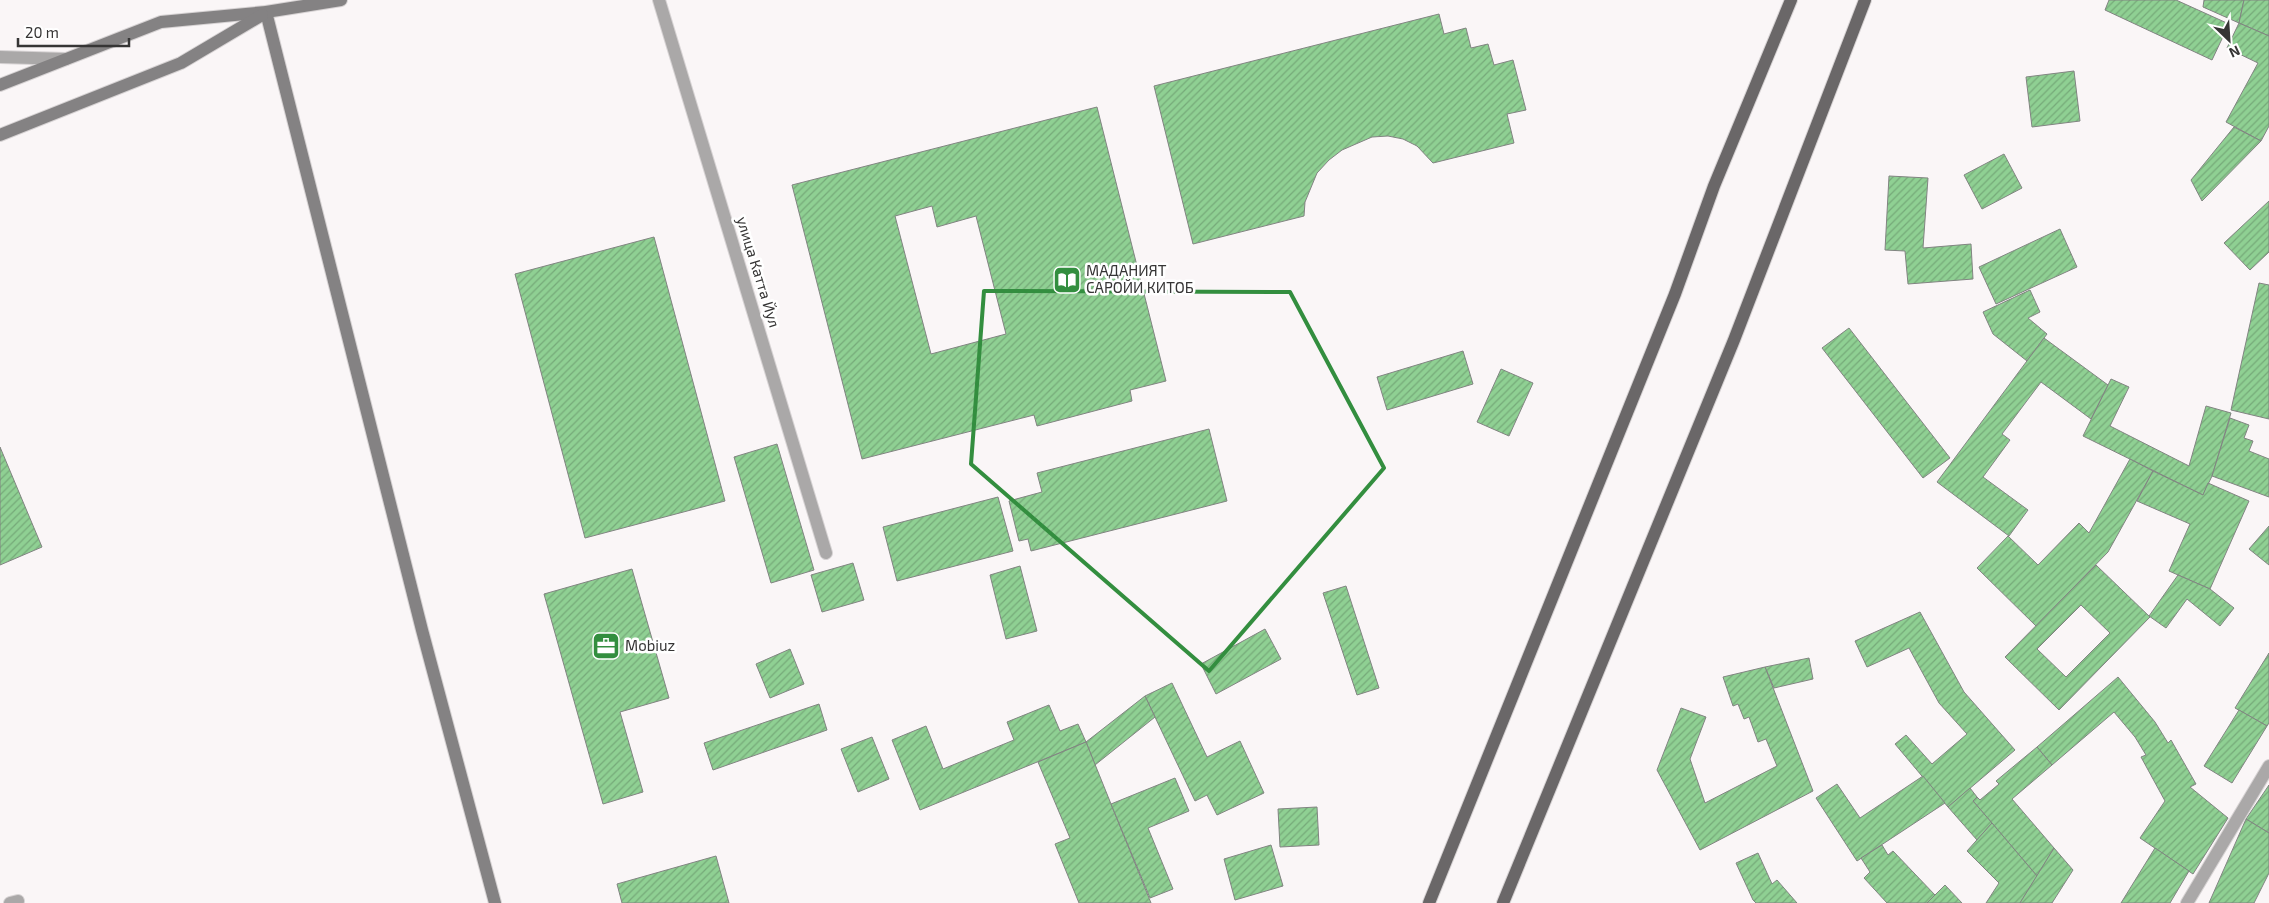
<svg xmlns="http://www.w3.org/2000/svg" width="2269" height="903" font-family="'Exo 2',sans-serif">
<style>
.building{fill:url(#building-hatch);stroke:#818481;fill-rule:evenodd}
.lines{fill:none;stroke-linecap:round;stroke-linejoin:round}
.lane-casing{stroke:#d7d3d4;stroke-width:14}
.street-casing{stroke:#d7d3d4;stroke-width:14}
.secondary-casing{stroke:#d7d3d4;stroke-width:14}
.primary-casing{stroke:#d7d3d4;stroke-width:14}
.lane{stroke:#aaa8a8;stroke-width:12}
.street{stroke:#aaa8a8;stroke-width:12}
.secondary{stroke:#848283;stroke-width:12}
.primary{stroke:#6a6768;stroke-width:12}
.marked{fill:none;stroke:#338e3f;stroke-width:4;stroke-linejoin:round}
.labels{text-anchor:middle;stroke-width:5;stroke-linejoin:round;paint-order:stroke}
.poi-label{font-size:15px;fill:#363535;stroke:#fff;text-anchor:start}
.street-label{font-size:15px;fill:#363535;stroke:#fff}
</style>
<defs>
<pattern id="building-hatch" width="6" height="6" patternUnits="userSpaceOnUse" patternTransform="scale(1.25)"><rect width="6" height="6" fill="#8fd093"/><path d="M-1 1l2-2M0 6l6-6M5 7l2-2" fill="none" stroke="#76aa79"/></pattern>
</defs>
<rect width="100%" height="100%" fill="#faf6f7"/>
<g class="building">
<path d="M2109 0H2176L2229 24 2212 60 2105 10Z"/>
<path d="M2204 0H2244L2239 23 2203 7Z"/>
<path d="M2244 0H2269V36L2239 23Z"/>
<path d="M1439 14 1444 34 1466 28 1471 48 1488 44 1494 65 1513 60 1526 110 1507 114 1514 143 1433 163 1417 146 1403 139 1388 136 1372 137 1342 150 1329 160 1317 173 1305 202 1304 216 1193 244 1154 86Z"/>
<path d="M2239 23 2269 36V126L2261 141 2226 122 2258 63 2227 48Z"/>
<path d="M2074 71 2080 121 2032 127 2026 77Z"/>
<path d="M1097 107 1166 381 1130 390 1132 401 1037 426 1034 415 862 459 792 185ZM932 206 937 227 976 216 1006 334 931 354 895 216Z"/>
<path d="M2234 127 2261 141 2202 201 2191 180Z"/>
<path d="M2004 154 2022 188 1982 209 1964 175Z"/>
<path d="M1889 176 1928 178 1923 248 1971 244 1973 279 1908 284 1905 251 1885 250Z"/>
<path d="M2269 201V252L2250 270 2224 243Z"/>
<path d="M2060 229 2077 267 1996 304 1979 267Z"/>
<path d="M654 237 725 501 585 538 515 274Z"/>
<path d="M2259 283 2269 285V419L2231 410Z"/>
<path d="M2030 290 2040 312 2028 318 2047 334 2027 361 1993 334 1983 312Z"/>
<path d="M1849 328 1950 458 1923 478 1822 348Z"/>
<path d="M2044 338 2108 385 2091 419 2041 382 2002 434 2010 440 1983 477 2028 510 2009 536 1937 482Z"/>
<path d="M1463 351 1473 384 1387 410 1377 377Z"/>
<path d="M1501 369 1533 383 1509 436 1477 422Z"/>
<path d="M2111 379 2129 387 2110 426 2189 466 2206 406 2231 413 2212 476 2203 495 2083 436Z"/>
<path d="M2230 418 2249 425 2244 438 2253 441 2249 451 2269 459V497L2212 476Z"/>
<path d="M1209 429 1227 501 1031 551 1028 539 1019 541 1009 501 1042 492 1037 473Z"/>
<path d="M777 444 814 570 771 583 734 457Z"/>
<path d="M0 447 42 547 0 565Z"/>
<path d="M2130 459 2153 471 2108 552 2036 626 1977 568 2008 536 2038 565 2079 523 2089 533Z"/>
<path d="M2153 471 2203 495 2208 483 2249 501 2210 589 2169 571 2190 524 2137 501Z"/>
<path d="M998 497 1013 551 897 581 883 527Z"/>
<path d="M2269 526V565L2249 549Z"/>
<path d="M853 563 864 600 822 612 811 575Z"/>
<path d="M2096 565 2150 617 2059 710 2005 657ZM2081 605 2110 633 2066 677 2037 649Z"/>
<path d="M1020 566 1037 631 1006 639 990 575Z"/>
<path d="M632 569 669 698 620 712 643 792 603 804 544 594Z"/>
<path d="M2178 575 2210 589 2234 608 2220 626 2187 599 2166 628 2149 616Z"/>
<path d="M1346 586 1379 688 1357 695 1323 593Z"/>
<path d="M1920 612 1964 692 2015 750 1948 807 1895 744 1906 735 1932 764 1967 734 1939 703 1909 648 1867 667 1855 641Z"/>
<path d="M1265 629 1281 659 1216 694 1201 664Z"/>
<path d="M790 649 804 684 770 698 756 664Z"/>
<path d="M2269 653V723L2267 726 2235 708Z"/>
<path d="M1809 658 1813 679 1774 688 1765 667Z"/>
<path d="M1765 667 1813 791 1700 850 1657 770 1681 708 1706 717 1690 759 1705 803 1777 766 1766 739 1758 742 1749 717 1744 719 1738 704 1733 706 1723 677Z"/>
<path d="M2118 677 2155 722 2168 743 2171 740 2196 784 2190 787 2228 818 2193 874 2140 838 2165 801 2141 757 2146 755 2135 737 2114 712 2052 765 2037 747Z"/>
<path d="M1172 683 1207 757 1240 741 1264 793 1217 815 1207 795 1195 801 1145 696Z"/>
<path d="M1145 696 1155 717 1095 765 1086 742Z"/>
<path d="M819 704 827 730 713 770 704 743Z"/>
<path d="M1049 705 1060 731 1078 724 1086 742 920 810 892 740 926 726 943 769 1014 740 1007 722Z"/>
<path d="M2239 710 2267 726 2232 783 2204 766Z"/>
<path d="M872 737 889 779 858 792 841 749Z"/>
<path d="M1086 742 1111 804 1151 903H1079L1055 844 1070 838 1038 762Z"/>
<path d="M2037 747 2052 765 2012 799 2054 848 2037 876 1973 801 1977 797 1980 800 1999 784 1996 781Z"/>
<path d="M1923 776 1945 803 1857 861 1816 798 1837 784 1860 818Z"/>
<path d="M1175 778 1189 811 1148 828 1173 889 1150 898 1111 804Z"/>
<path d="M2269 785V833L2246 819Z"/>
<path d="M1970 788 1977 797 1973 801 1992 823 1977 840 1948 807Z"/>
<path d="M1317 807 1319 845 1280 847 1278 809Z"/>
<path d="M2246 819 2269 833V873L2254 903H2209Z"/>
<path d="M1992 823 2037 876 2020 903H1986L1999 883 1967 851Z"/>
<path d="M1271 845 1283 886 1235 900 1224 859Z"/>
<path d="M1882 845 1888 855 1893 851 1935 895 1927 903H1887L1864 878 1870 872 1861 858Z"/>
<path d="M2054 848 2073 870 2052 903H2020Z"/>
<path d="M2155 848 2189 871 2170 903H2121Z"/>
<path d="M1758 853 1772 884 1777 880 1797 903H1756L1753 900 1736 863Z"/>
<path d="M716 856 729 903H622L617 884Z"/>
<path d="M1945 885 1962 903H1927Z"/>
</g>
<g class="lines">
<g class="lane-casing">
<g id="lane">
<path d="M659 0 826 553"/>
<path d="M0 57 66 59"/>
<path d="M10 903 18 901"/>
</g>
</g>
<g class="street-casing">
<path id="street" d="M2187 903 2269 766"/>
</g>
<g class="secondary-casing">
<g id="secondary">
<path d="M266 12 422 630 495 903"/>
<path d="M0 85 161 22 266 12 341 0"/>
<path d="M0 135 181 63 262 15"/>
</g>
</g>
<g class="primary-casing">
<g id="primary">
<path d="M1429 903 1675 294 1714 186 1791 0"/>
<path d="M1503 903 1734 340 1865 0"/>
</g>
</g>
<use href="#lane" class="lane"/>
<use href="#street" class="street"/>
<use href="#secondary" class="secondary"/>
<use href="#primary" class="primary"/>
</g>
<path class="marked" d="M984 291 1290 292 1384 468 1209 671 971 464Z"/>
<defs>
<g id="library-square" transform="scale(1.4375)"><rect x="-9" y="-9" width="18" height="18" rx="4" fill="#338e3f" stroke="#fff"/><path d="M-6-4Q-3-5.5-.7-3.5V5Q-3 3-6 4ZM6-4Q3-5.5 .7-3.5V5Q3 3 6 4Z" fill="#fff"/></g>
<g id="office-square" transform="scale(1.4375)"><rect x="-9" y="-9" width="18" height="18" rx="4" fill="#338e3f" stroke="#fff"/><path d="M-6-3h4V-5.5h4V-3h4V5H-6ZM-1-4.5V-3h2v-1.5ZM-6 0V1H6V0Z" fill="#fff"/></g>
</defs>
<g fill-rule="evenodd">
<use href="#library-square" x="1067" y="280"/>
<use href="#office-square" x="606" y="646"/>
</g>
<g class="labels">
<g class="poi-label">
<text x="1086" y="276">МАДАНИЯТ<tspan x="1086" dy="17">САРОЙИ КИТОБ</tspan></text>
<text x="625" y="651">Mobiuz</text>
</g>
<g class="street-label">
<text transform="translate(758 272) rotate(73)" y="5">улица Катта Йул</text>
</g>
</g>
<g transform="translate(2229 40) rotate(155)" stroke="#ffffff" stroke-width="4" paint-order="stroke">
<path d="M0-4L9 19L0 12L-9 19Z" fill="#363535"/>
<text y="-8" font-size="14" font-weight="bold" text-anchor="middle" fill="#363535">N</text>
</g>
<path d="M18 38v8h111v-8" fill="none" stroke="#363535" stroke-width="2.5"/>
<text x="25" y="38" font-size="15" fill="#363535" stroke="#ffffff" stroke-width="4" paint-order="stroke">20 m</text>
</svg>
